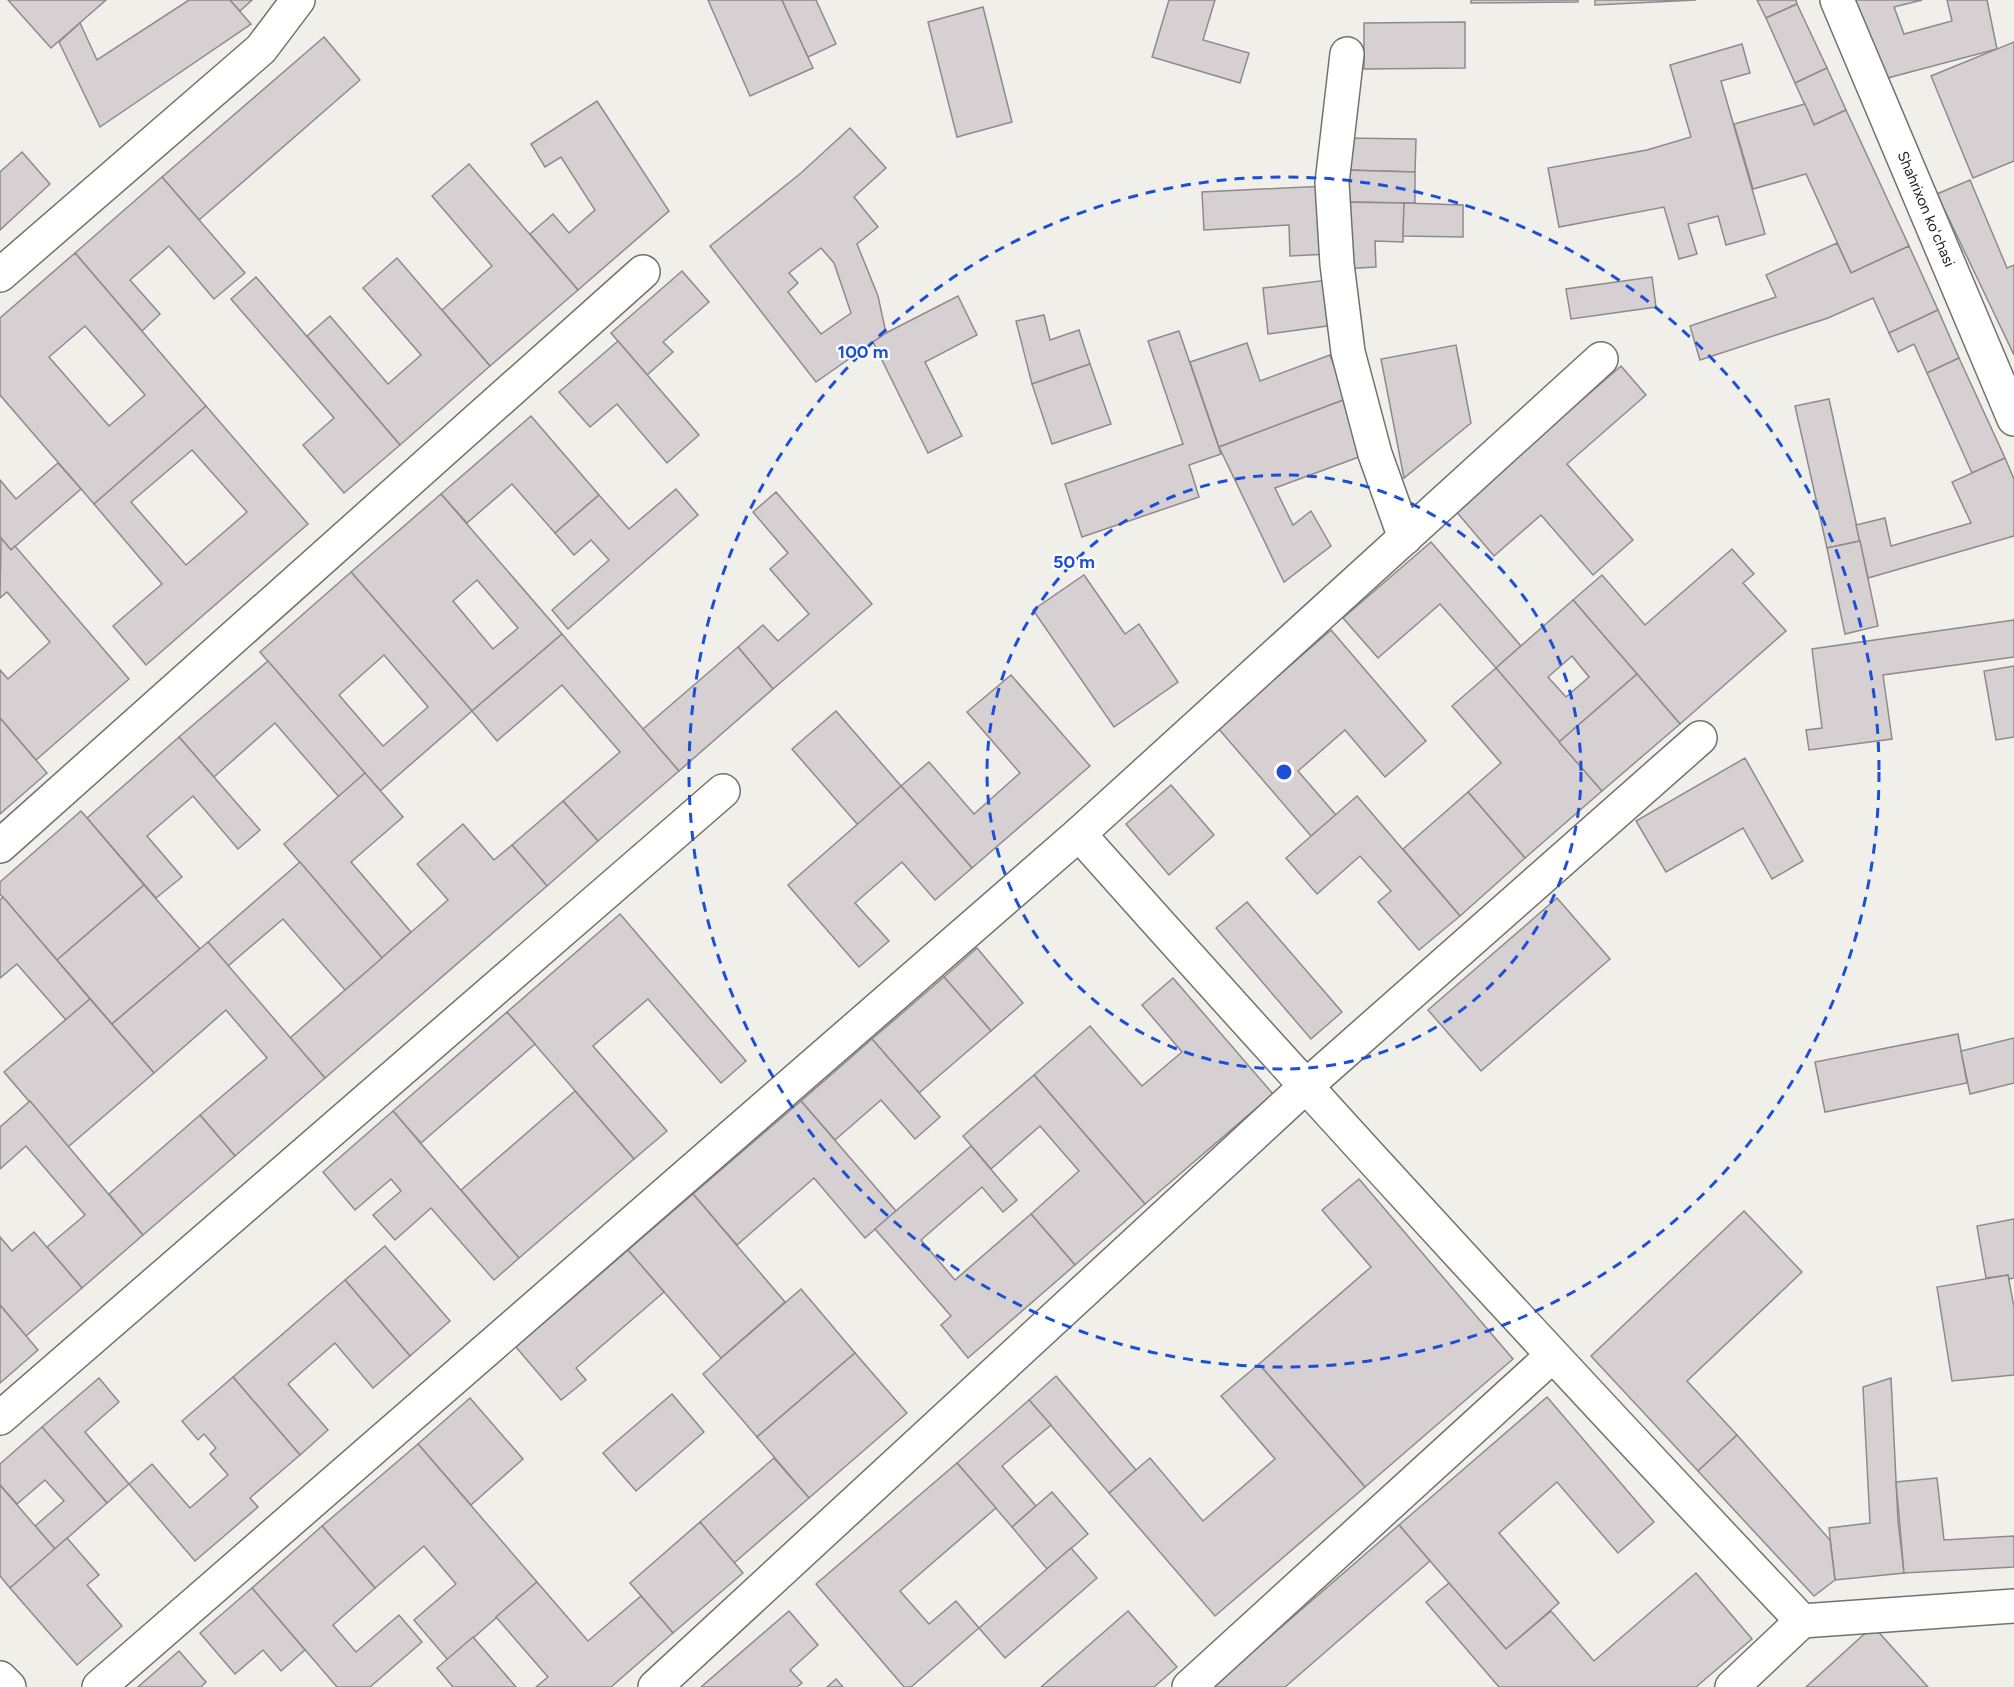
<svg xmlns="http://www.w3.org/2000/svg" width="2014" height="1687" font-family="Figtree,sans-serif">
<style>
.building{fill:#d7d0d3;stroke:#8f8a8c;stroke-width:1.5;fill-rule:evenodd}
.lines{fill:none;stroke-linecap:round;stroke-linejoin:round}
.minor-casing{stroke:#72716c;stroke-width:36}
.minor{stroke:#fff;stroke-width:33}
.ring{fill:none;stroke:#1d4ed8;stroke-width:3;stroke-dasharray:10 8}
.labels{text-anchor:middle;stroke-width:4.5;stroke-linejoin:round;paint-order:stroke}
.street-label{font-size:15px;fill:#1f1e1c;stroke:#fff}
.centre{fill:#1d4ed8;stroke:#fff;stroke-width:3}
.ring-label{font-size:18px;text-anchor:middle;font-weight:bold;fill:#1d4ed8;stroke:#fff;stroke-width:4.5;stroke-linejoin:round;paint-order:stroke}
</style>
<rect width="100%" height="100%" fill="#f1efe9"/>
<g class="building">
<path d="M8 0H106L51 48Z"/>
<path d="M189 0H230L251 24 100 127 59 42 80 23 97 60Z"/>
<path d="M230 0H252L240 11Z"/>
<path d="M708 0H782L813 68 750 96Z"/>
<path d="M782 0H816L836 44 808 57Z"/>
<path d="M1169 0H1215L1203 40 1249 53 1240 83 1152 57Z"/>
<path d="M1471 0H1578V2L1471 3Z"/>
<path d="M1595 0H1696L1595 5Z"/>
<path d="M1757 0H1796L1797 4 1766 18Z"/>
<path d="M1850 0H1922L1894 7 1904 34 1952 21 1947 0H1987L1997 49 1880 80Z"/>
<path d="M1797 4 1827 68 1795 83 1766 18Z"/>
<path d="M983 7 1012 122 957 137 928 22Z"/>
<path d="M1465 22V68L1364 69V23Z"/>
<path d="M324 37 360 80 199 220 162 177Z"/>
<path d="M2014 42V161L1973 178 1931 76Z"/>
<path d="M1742 44 1750 73 1721 81 1765 234 1726 245 1718 216 1688 224 1697 254 1679 259 1664 207 1559 227 1548 168 1647 150 1691 137 1670 65Z"/>
<path d="M1827 68 1846 110 1814 125 1795 83Z"/>
<path d="M597 101 669 211 578 290 530 234 553 214 569 233 595 210 561 157 545 167 531 144Z"/>
<path d="M1805 104 1814 125 1846 110 1909 246 1851 273 1806 174 1753 189 1734 124Z"/>
<path d="M850 128 886 168 854 197 878 227 857 244 878 296 886 333 816 382 710 246 801 173ZM821 248 834 263 851 313 821 334 788 292 798 283 789 273Z"/>
<path d="M1344 138 1416 139 1415 172 1344 170Z"/>
<path d="M22 152 50 184 0 230V172Z"/>
<path d="M469 164 578 290 490 366 442 310 492 266 432 196Z"/>
<path d="M1344 170 1415 172V203L1343 202Z"/>
<path d="M162 177 245 273 214 299 169 246 130 280 160 314 142 331 75 253Z"/>
<path d="M1970 180 2007 268 2014 265V355L1937 194Z"/>
<path d="M1326 186 1329 254 1290 256 1289 225 1204 230 1202 192Z"/>
<path d="M1338 202 1404 203 1403 242 1375 241 1376 267 1341 269Z"/>
<path d="M1404 203 1463 205V237L1403 236Z"/>
<path d="M1837 243 1851 273 1909 246 1938 310 1889 333 1873 298 1828 318 1700 360 1690 326 1776 297 1766 275Z"/>
<path d="M75 253 206 406 94 504 0 395V318ZM85 326 145 395 109 426 49 357Z"/>
<path d="M397 258 490 366 400 445 307 336 330 316 388 384 421 355 363 288Z"/>
<path d="M682 271 709 302 663 342 673 352 647 375 611 333Z"/>
<path d="M256 277 400 445 344 493 303 445 334 418 231 299Z"/>
<path d="M1652 277 1656 307 1571 319 1566 289Z"/>
<path d="M1328 280 1334 325 1268 334 1263 288Z"/>
<path d="M958 296 977 335 925 362 962 436 928 453 873 342 886 333Z"/>
<path d="M1938 310 1959 358 1927 373 1914 344 1898 352 1889 333Z"/>
<path d="M1044 315 1050 340 1079 330 1090 364 1032 384 1016 321Z"/>
<path d="M1179 331 1221 454 1189 465 1199 497 1082 537 1065 484 1183 444 1148 341Z"/>
<path d="M618 341 699 435 667 463 617 404 590 427 559 392Z"/>
<path d="M1247 343 1260 381 1330 355 1346 399 1219 447 1190 362Z"/>
<path d="M1456 345 1471 423 1404 478 1381 359Z"/>
<path d="M1959 358 2005 458 1972 473 1927 373Z"/>
<path d="M1090 364 1111 424 1052 444 1032 384Z"/>
<path d="M1621 366 1646 395 1567 464 1633 540 1593 575 1541 515 1494 556 1455 510Z"/>
<path d="M1346 399 1367 454 1275 488 1293 525 1311 511 1331 546 1284 582 1219 447Z"/>
<path d="M1829 399 1860 541 1827 548 1795 406Z"/>
<path d="M206 406 308 524 146 665 113 626 162 584 94 504ZM192 450 247 512 186 565 131 502Z"/>
<path d="M531 416 599 495 555 533 512 484 467 523 441 494Z"/>
<path d="M2005 458 2014 479V536L1868 578 1856 525 1885 518 1891 546 1971 523 1952 482Z"/>
<path d="M58 463 81 489 11 550 0 537V480L16 499Z"/>
<path d="M676 489 698 515 568 629 552 610 609 560 591 540 574 555 555 533 599 495 629 529Z"/>
<path d="M776 492 872 604 773 689 738 647 763 625 778 641 809 614 770 569 788 553 753 512Z"/>
<path d="M441 494 562 634 472 711 351 572ZM477 580 518 628 493 649 453 601Z"/>
<path d="M1 538 11 550 15 546 129 679 36 760 0 718V670L8 679 50 642 7 592 0 598Z"/>
<path d="M1860 541 1878 626 1845 634 1827 548Z"/>
<path d="M1431 542 1521 646 1496 668 1440 604 1378 658 1343 618Z"/>
<path d="M1732 549 1754 574 1743 583 1786 631 1680 724 1573 600 1602 575 1645 625Z"/>
<path d="M351 572 472 711 380 791 260 652ZM384 655 428 707 383 746 339 695Z"/>
<path d="M1084 575 1125 634 1139 624 1178 682 1114 727 1033 610Z"/>
<path d="M1573 600 1637 674 1559 742 1496 668ZM1572 656 1589 677 1566 697 1548 677Z"/>
<path d="M2014 620V657L1883 675 1892 739 1809 750 1806 730 1822 728 1812 649Z"/>
<path d="M1331 630 1426 741 1385 777 1345 730 1298 771 1336 815 1311 836 1218 728Z"/>
<path d="M562 634 679 771 598 841 563 801 620 752 562 685 497 741 472 711Z"/>
<path d="M738 647 773 689 679 771 643 729Z"/>
<path d="M268 661 365 773 339 797 275 723 214 777 179 737Z"/>
<path d="M2014 666V737L1996 740 1984 671Z"/>
<path d="M1496 668 1602 791 1525 858 1468 792 1501 763 1452 706Z"/>
<path d="M1637 674 1680 724 1602 791 1559 742Z"/>
<path d="M1011 675 1090 766 972 868 901 786 929 762 974 814 1020 773 967 712Z"/>
<path d="M836 711 901 786 858 825 792 749Z"/>
<path d="M0 718 47 773 0 814Z"/>
<path d="M179 737 260 830 238 849 193 796 147 836 182 877 156 898 87 818Z"/>
<path d="M1745 758 1803 861 1772 879 1743 828 1666 872 1636 821Z"/>
<path d="M365 773 403 817 351 862 411 932 382 958 284 844Z"/>
<path d="M1171 785 1214 835 1169 875 1126 824Z"/>
<path d="M901 786 972 868 935 900 902 862 855 903 889 941 859 967 788 885Z"/>
<path d="M1468 792 1525 858 1460 916 1403 849Z"/>
<path d="M1357 796 1460 916 1419 950 1378 902 1391 891 1360 856 1317 894 1286 858Z"/>
<path d="M563 801 598 841 547 886 512 845Z"/>
<path d="M81 811 144 885 57 960 0 894V882Z"/>
<path d="M463 824 494 860 512 845 547 886 325 1078 290 1038 448 900 417 864Z"/>
<path d="M300 862 382 958 345 990 283 919 228 966 208 942Z"/>
<path d="M144 885 200 949 112 1024 57 960Z"/>
<path d="M3 897 90 999 66 1020 17 964 0 978V900Z"/>
<path d="M1557 898 1610 959 1481 1071 1428 1010Z"/>
<path d="M1247 902 1342 1012 1311 1039 1216 928Z"/>
<path d="M620 914 746 1061 721 1083 648 999 593 1046 667 1131 634 1159 507 1012Z"/>
<path d="M208 942 325 1078 235 1156 200 1115 267 1058 226 1010 154 1073 112 1024Z"/>
<path d="M977 948 1023 1003 991 1031 944 977Z"/>
<path d="M944 977 991 1031 919 1093 872 1039Z"/>
<path d="M1173 978 1273 1094 1145 1204 1034 1075 1090 1026 1142 1086 1182 1052 1142 1005Z"/>
<path d="M90 999 154 1073 68 1147 4 1072Z"/>
<path d="M507 1012 535 1044 421 1143 393 1111Z"/>
<path d="M1958 1034 1967 1083 1825 1112 1815 1062Z"/>
<path d="M2014 1038V1083L1970 1094 1961 1051Z"/>
<path d="M872 1039 940 1117 915 1139 881 1100 835 1140 801 1101Z"/>
<path d="M1034 1075 1145 1204 1075 1265 1031 1214 1079 1171 1040 1126 991 1169 963 1136Z"/>
<path d="M575 1091 634 1159 519 1258 461 1190Z"/>
<path d="M30 1101 143 1235 82 1288 47 1247 85 1215 26 1146 0 1169V1127Z"/>
<path d="M801 1101 896 1211 865 1238 814 1178 737 1245 693 1194Z"/>
<path d="M393 1111 519 1258 494 1280 431 1208 395 1240 373 1215 401 1191 391 1179 355 1210 323 1172Z"/>
<path d="M200 1115 235 1156 143 1235 109 1194Z"/>
<path d="M971 1146 1017 1200 1003 1212 982 1187 921 1240 955 1280 1031 1214 1075 1265 968 1358 941 1325 951 1316 875 1229Z"/>
<path d="M1359 1179 1513 1359 1365 1487 1259 1364 1371 1267 1322 1210Z"/>
<path d="M693 1194 785 1302 721 1358 628 1250Z"/>
<path d="M1744 1211 1802 1272 1687 1381 1737 1435 1698 1471 1591 1356Z"/>
<path d="M2014 1219V1278L2009 1279 2008 1275 1986 1278 1977 1226Z"/>
<path d="M34 1232 82 1288 26 1336 0 1305V1237L12 1251Z"/>
<path d="M385 1246 450 1321 410 1356 345 1280Z"/>
<path d="M628 1250 664 1292 576 1368 586 1380 561 1400 516 1347Z"/>
<path d="M2008 1275 2014 1307V1375L1952 1381 1937 1287Z"/>
<path d="M345 1280 410 1356 373 1388 335 1343 288 1384 328 1430 300 1455 233 1377Z"/>
<path d="M801 1289 855 1353 757 1437 703 1374Z"/>
<path d="M0 1305 38 1350 0 1383Z"/>
<path d="M855 1353 907 1413 809 1498 757 1437Z"/>
<path d="M1259 1364 1365 1487 1215 1616 1109 1493 1150 1458 1203 1521 1275 1459 1221 1396Z"/>
<path d="M1056 1376 1136 1470 1109 1493 1029 1400Z"/>
<path d="M233 1377 300 1455 250 1498 258 1507 195 1561 129 1484 152 1464 190 1508 228 1475 210 1454 216 1448 204 1434 198 1440 182 1421Z"/>
<path d="M99 1378 119 1402 85 1432 129 1484 107 1503 42 1427Z"/>
<path d="M1891 1378 1898 1521 1904 1573 1835 1580 1829 1528 1870 1523 1863 1387Z"/>
<path d="M672 1394 704 1432 636 1491 603 1453Z"/>
<path d="M1547 1397 1654 1522 1618 1553 1557 1482 1499 1533 1559 1603 1506 1649 1399 1525Z"/>
<path d="M470 1398 523 1459 471 1505 418 1444Z"/>
<path d="M1029 1400 1051 1425 1002 1466 1036 1506 1012 1527 957 1463Z"/>
<path d="M42 1427 107 1503 55 1549 35 1526 64 1501 45 1480 17 1504 0 1485V1464Z"/>
<path d="M1737 1435 1830 1540 1835 1580 1814 1596 1698 1471Z"/>
<path d="M418 1444 537 1582 448 1660 414 1620 456 1584 424 1546 375 1588 322 1526Z"/>
<path d="M774 1458 809 1498 734 1563 700 1522Z"/>
<path d="M957 1463 996 1508 900 1591 929 1624 956 1601 979 1628 911 1687H904L816 1584Z"/>
<path d="M1937 1478 1944 1540 2014 1536V1567L1904 1573 1896 1482Z"/>
<path d="M0 1485 55 1549 10 1588 0 1576Z"/>
<path d="M1052 1492 1088 1534 1047 1569 1012 1527Z"/>
<path d="M700 1522 743 1573 673 1633 630 1583Z"/>
<path d="M1399 1525 1430 1561 1285 1687H1212Z"/>
<path d="M322 1526 375 1588 333 1625 356 1652 399 1615 422 1642 370 1687H337L252 1588Z"/>
<path d="M67 1538 99 1575 87 1585 122 1626 77 1665 10 1588Z"/>
<path d="M1071 1548 1097 1578 1005 1658 979 1628Z"/>
<path d="M1696 1573 1752 1639 1696 1687H1499L1426 1602 1449 1583 1506 1649 1551 1611 1594 1661Z"/>
<path d="M537 1582 588 1641 641 1596 673 1633 611 1687H536L548 1677 496 1617Z"/>
<path d="M252 1588 305 1650 281 1671 263 1650 235 1674 200 1633Z"/>
<path d="M789 1611 818 1645 790 1670 802 1683 797 1687H701Z"/>
<path d="M1128 1611 1177 1667 1154 1687H1041Z"/>
<path d="M1873 1626 1928 1687H1806Z"/>
<path d="M473 1637 516 1687H453L437 1668Z"/>
<path d="M179 1651 206 1682 201 1687H138Z"/>
<path d="M836 1679 843 1687H827Z"/>
</g>
<g class="lines">
<g class="minor-casing">
<g id="minor">
<path d="M1837 0 2014 419"/>
<path d="M1347 54 1332 183 1337 264 1348 352 1375 454 1405 538"/>
<path d="M0 275 261 49 298 0"/>
<path d="M1079 834 1601 359"/>
<path d="M0 846 643 272"/>
<path d="M0 1418 723 791"/>
<path d="M1802 1621 2014 1606"/>
<path d="M0 1678 9 1687"/>
<path d="M99 1687 1079 834C1316 1100 1557 1362 1802 1621L1732 1687"/>
<path d="M655 1687 1305 1087 1700 738"/>
<path d="M1189 1687 1552 1356"/>
</g>
</g>
<use href="#minor" class="minor"/>
</g>
<g class="ring">
<circle cx="1284" cy="772" r="297"/>
<circle cx="1284" cy="772" r="595"/>
</g>
<g class="labels">
<g class="street-label">
<text transform="translate(1926 209) rotate(67)" y="5">Shahrixon koʻchasi</text>
</g>
</g>
<circle cx="1284" cy="772" r="9" class="centre"/>
<g class="ring-label">
<text x="863" y="358">100 m</text>
<text x="1074" y="568">50 m</text>
</g>
</svg>
